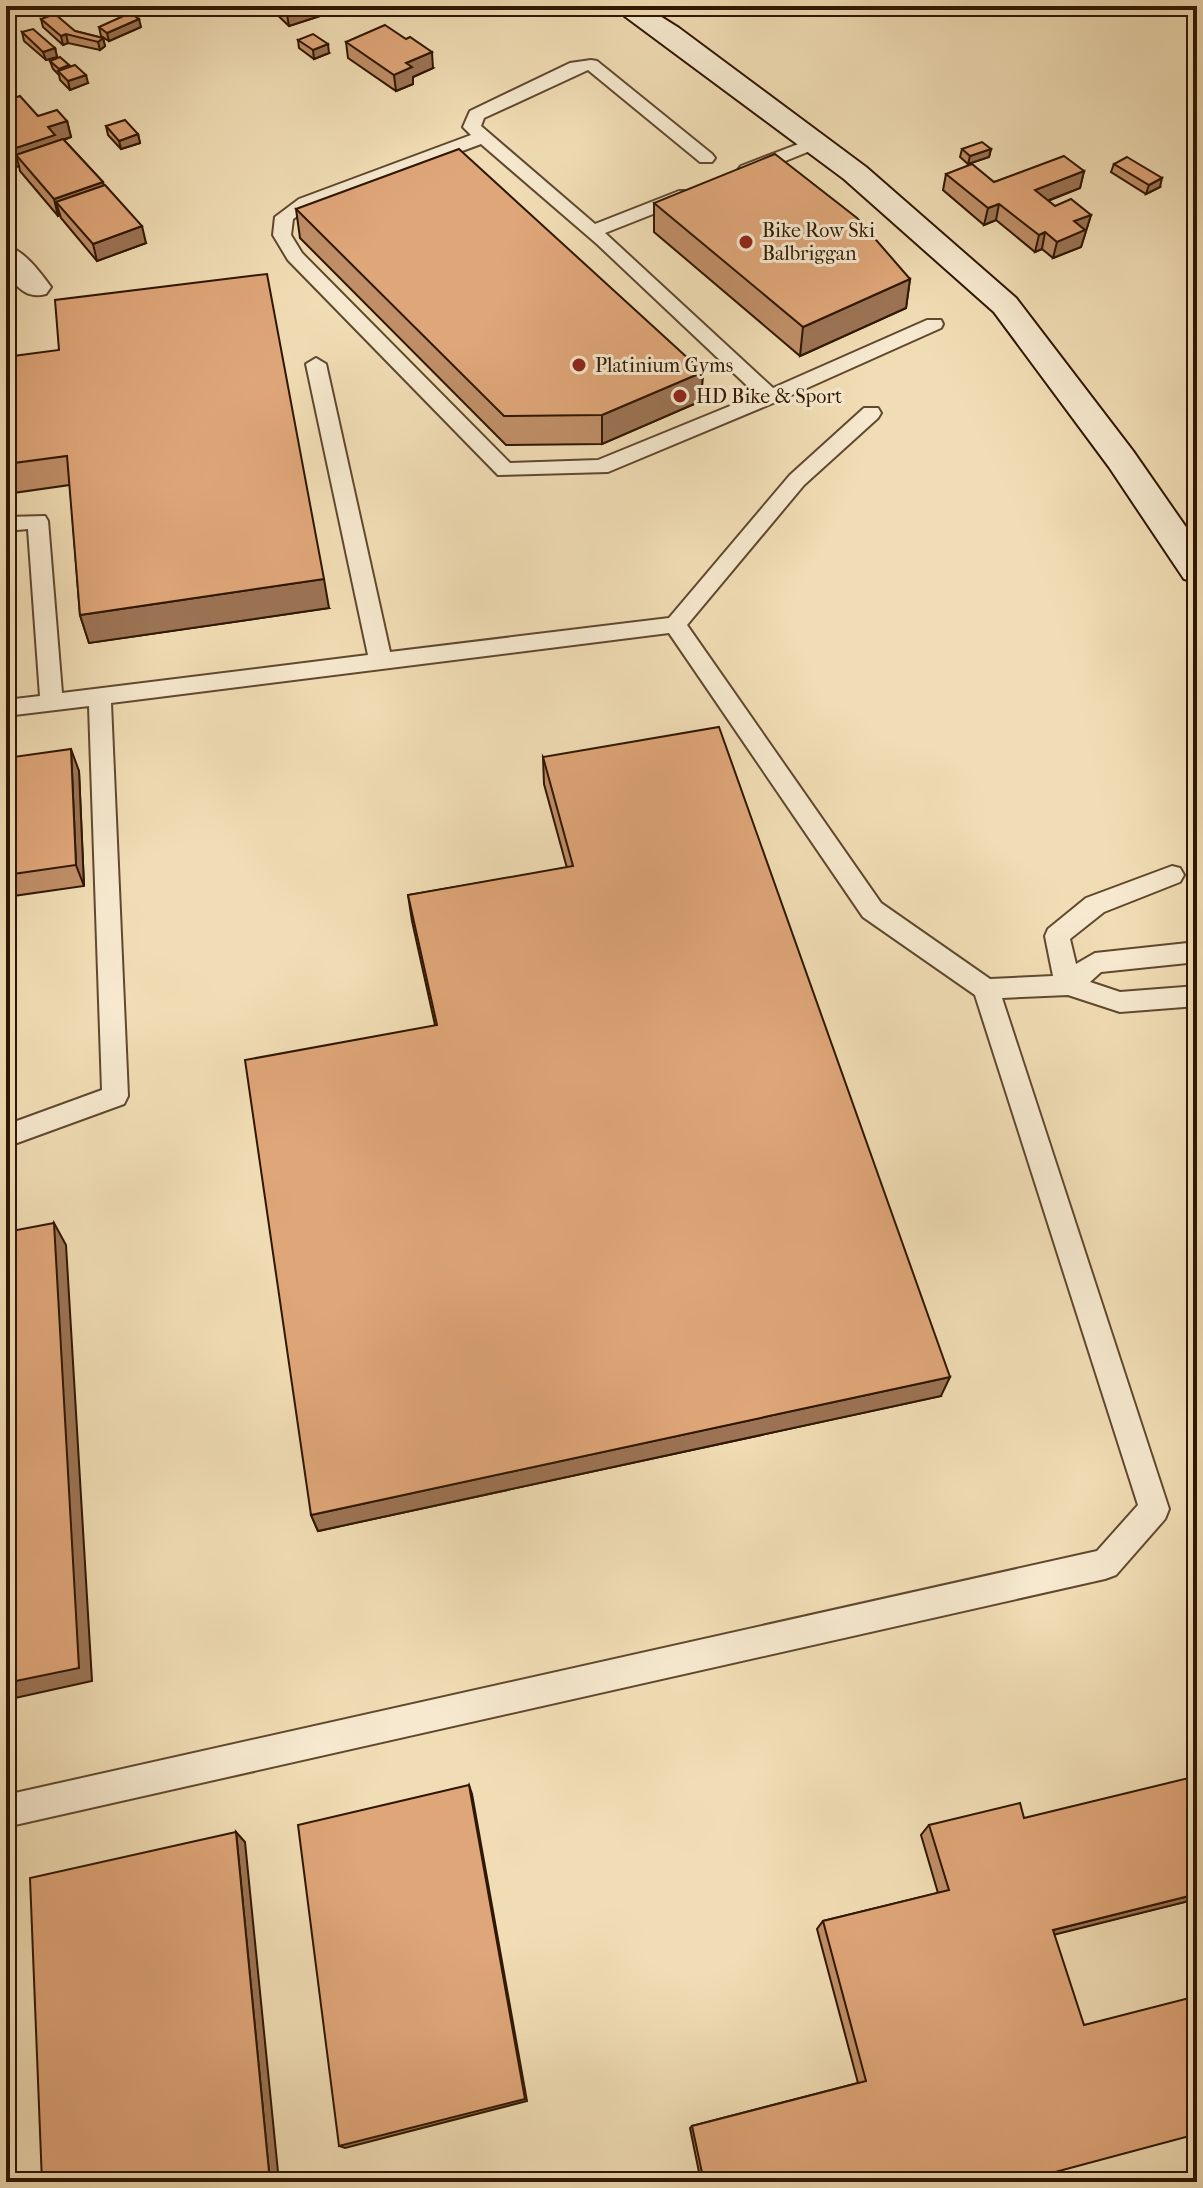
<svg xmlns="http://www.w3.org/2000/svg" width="1203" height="2188" font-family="'IM FELL French Canon',serif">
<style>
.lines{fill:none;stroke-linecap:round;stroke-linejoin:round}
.service-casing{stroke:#60482e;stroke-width:4}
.minor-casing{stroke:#60482e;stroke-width:4}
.secondary-casing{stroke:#2f1601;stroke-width:4}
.service{fill:#f6e9cf;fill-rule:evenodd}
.minor{fill:#f6e9cf;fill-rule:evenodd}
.secondary{fill:#f6e9cf;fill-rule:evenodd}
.wall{fill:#c08f68;stroke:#2f1601;stroke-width:2}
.shaded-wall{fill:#9c7455;stroke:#2f1601;stroke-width:2}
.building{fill:#dfa679;stroke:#2f1601;stroke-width:2}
.poi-dot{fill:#8f2418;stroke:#f6e9cf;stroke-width:3}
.labels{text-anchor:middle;stroke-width:6;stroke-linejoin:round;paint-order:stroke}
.far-poi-label{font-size:20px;fill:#2f1601;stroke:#f6e9cf;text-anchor:start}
</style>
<rect width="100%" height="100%" fill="#f1ddb5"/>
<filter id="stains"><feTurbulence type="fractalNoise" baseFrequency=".0025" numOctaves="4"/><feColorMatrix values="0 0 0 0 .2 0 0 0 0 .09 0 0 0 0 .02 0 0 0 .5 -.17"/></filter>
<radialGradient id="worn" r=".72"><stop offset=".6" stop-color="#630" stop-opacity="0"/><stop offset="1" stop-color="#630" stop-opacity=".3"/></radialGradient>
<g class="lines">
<g class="service-casing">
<g id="service">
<path d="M591 60 597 61 712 154 715 158 712 162H700L588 70 484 118 481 126 595 224 679 191H691L694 195 691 199 605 233 773 388 927 320H941L943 324 941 328 778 401 608 472 498 475 288 260 273 235 275 217 299 199 471 135 463 127 470 111 570 63ZM481 144 597 244 757 395 598 460 510 463 302 253 291 235 293 219 311 207Z"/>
<path d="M814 138 820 139 823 143 820 147 753 174H741L738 170 741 166Z"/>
<path d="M316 358 326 364 390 652 669 618 790 475 864 408H878L881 413 878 418 804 485 687 625 881 903 990 979 1053 976 1045 936 1048 929 1086 898 1172 866 1180 868 1184 875 1180 882 1104 912 1070 939 1076 964 1095 953 1197 942V962L1101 972 1090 982 1120 992 1197 986V1006L1120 1012 1068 995 1002 998 1169 1509 1165 1519 1116 1575 1105 1579 6 1827V1795L1097 1551 1138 1505 975 995 863 917 669 633 111 703 128 1096 124 1104 6 1147V1125L102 1090 89 706 6 716V700L40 696 28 529 6 531V517L45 516 48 521 62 693 368 655 306 364Z"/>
</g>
</g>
<g class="minor-casing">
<path id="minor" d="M6 246C24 250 40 272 51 287L46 294C26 299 19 288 6 274Z"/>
</g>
<g class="secondary-casing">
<path id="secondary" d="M611 6H644L679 28 866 167 1016 298 1133 451 1197 543V582L1184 579 1109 467 994 312 844 179Z"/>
</g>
<use href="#service" class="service"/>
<use href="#minor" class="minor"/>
<use href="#secondary" class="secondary"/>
</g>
<g class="wall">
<path d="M268 6H319L320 16 289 26Z"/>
<path d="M41 19 75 31 103 38 105 46 100 50 68 43 63 45 43 27Z"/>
<path d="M99 27H141L109 41 101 36Z"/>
<path d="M22 32 55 48 57 57 46 60 24 41Z"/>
<path d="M298 40 329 53 314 59 299 48Z"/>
<path d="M346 42 433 68 413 77V84L396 91 348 58Z"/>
<path d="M50 61 69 65 88 83 70 90 60 80 59 75 53 69Z"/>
<path d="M6 83 13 92 15 98 38 116 67 121 71 137 64 140 103 182V185L146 243 97 261 61 218 60 215 58 216 20 171 19 166 12 168 6 161Z"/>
<path d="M106 126 138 134 140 143 121 149 108 135Z"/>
<path d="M962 149H991L989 157 968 164 960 157Z"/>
<path d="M1114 164 1160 187 1146 194 1111 172Z"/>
<path d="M1084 171 1080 188 1048 201 1055 206 1091 215 1081 247 1053 258 1042 249 1035 252 996 220 984 225 943 190 946 174 994 182Z"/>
<path d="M654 203 910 279 906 308 800 356 654 232Z"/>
<path d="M296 209 703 372 701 401 602 444 506 445 300 238Z"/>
<path d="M6 357 329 608 89 643 80 615 70 485 6 494Z"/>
<path d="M543 757 941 1396 318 1531 311 1515 435 1025 412 921 408 895 567 868 544 784Z"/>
<path d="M6 758 79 771 84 886 6 897Z"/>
<path d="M1024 1818 1197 1899 1054 1934 1018 2182H701L690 2128 692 2126 858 2083 817 1929 823 1921 938 1893 921 1835 929 1825Z"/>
</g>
<g class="shaded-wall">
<path d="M296 6H319L320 16 289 26 286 9Z"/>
<path d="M139 19 141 27 109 41 107 33Z"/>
<path d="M66 34 68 43 63 45 61 36Z"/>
<path d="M103 38 105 46 100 50 98 42Z"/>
<path d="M328 44 329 53 314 59 313 50Z"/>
<path d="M55 48 57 57 46 60 43 52Z"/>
<path d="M432 52 433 68 413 77V84L396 91 394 75 406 63Z"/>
<path d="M6 58 11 75 6 76Z"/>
<path d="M86 75 88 83 70 90 68 81Z"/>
<path d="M13 92 18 108 6 112V94Z"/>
<path d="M67 121 71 137 16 155 19 166 12 168 7 151 48 127Z"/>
<path d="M138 134 140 143 121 149 119 141Z"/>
<path d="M991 149 989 157 968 164 970 156Z"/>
<path d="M1084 171 1080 188 1031 207 1035 190Z"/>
<path d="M1162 178 1160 187 1146 194 1149 185Z"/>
<path d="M103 182 107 199 56 202 60 215 58 216 54 199Z"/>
<path d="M999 204 996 220 984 225 988 208Z"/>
<path d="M1091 215 1081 247 1053 258 1057 242 1074 221Z"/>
<path d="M142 226 146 243 97 261 93 244Z"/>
<path d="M1045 232 1042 249 1035 252 1039 235Z"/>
<path d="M910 279 906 308 800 356 803 327Z"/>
<path d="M703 372 701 401 602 444V415Z"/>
<path d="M324 579 329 608 89 643 80 615Z"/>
<path d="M71 749 79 771 84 886 76 865Z"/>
<path d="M54 1223 66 1245 92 1681 6 1700V1683Z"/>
<path d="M950 1377 941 1396 318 1531 311 1515Z"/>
<path d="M469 1785 472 1794 527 2101 345 2148 339 2146Z"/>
<path d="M236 1832 245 1842 279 2182H270Z"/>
<path d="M1197 1894V1899L1041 1938 1053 1930Z"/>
</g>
<g class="building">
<path d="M283 6H296L286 9Z"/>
<path d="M130 13 139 19 107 33 99 27Z"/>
<path d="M55 14 75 31 103 38 98 42 66 34 61 36 41 19Z"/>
<path d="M385 25 406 39 410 37 432 52 406 63 412 67 394 75 346 42Z"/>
<path d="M33 29 55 48 43 52 22 32Z"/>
<path d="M313 34 328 44 313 50 298 40Z"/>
<path d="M60 57 69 65 59 69 50 61Z"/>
<path d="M75 65 86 75 68 81 58 71Z"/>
<path d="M6 83 13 92 6 94Z"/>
<path d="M20 96 38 116 57 110 67 121 48 127 55 135 7 151 6 150V101Z"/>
<path d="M125 120 138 134 119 141 106 126Z"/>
<path d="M63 139 103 182 54 199 16 155Z"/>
<path d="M982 142 991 149 970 156 962 149Z"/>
<path d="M459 149 703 372 602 415 504 416 296 209Z"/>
<path d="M775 154 857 218 910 279 803 327 654 203Z"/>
<path d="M1064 156 1084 171 1035 190 1055 206 1071 199 1091 215 1074 221 1085 230 1057 242 1045 232 1039 235 999 204 988 208 946 174 972 164 994 182Z"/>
<path d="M1127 157 1162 178 1149 185 1114 164Z"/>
<path d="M105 185 142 226 93 244 56 202Z"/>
<path d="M267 274 324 579 80 615 67 456 6 464V357L59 350 55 300Z"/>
<path d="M719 727 950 1377 311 1515 245 1060 437 1025 408 895 573 866 543 757Z"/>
<path d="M71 749 76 865 6 875V758Z"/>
<path d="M54 1223 79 1668 6 1683V1232Z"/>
<path d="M1197 1776V1894L1053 1930 1084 2025 1197 1996V2134L1018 2182H704L692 2126 866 2081 823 1921 949 1890 929 1825 1020 1803 1024 1818Z"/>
<path d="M469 1785 525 2099 339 2146 298 1825Z"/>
<path d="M236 1832 270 2182H42L30 1878Z"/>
</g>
<g class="poi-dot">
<circle cx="746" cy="242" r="8"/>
<circle cx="579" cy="365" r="8"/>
<circle cx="680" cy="396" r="8"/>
</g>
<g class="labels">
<g class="far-poi-label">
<text x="762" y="237">Bike Row Ski<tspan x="762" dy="23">Balbriggan</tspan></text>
<text x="595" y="372">Platinium Gyms</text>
<text x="696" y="403">HD Bike &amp; Sport</text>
</g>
</g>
<rect width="1203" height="2188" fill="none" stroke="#f1ddb5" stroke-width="32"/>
<rect x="8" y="8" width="1187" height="2172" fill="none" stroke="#2f1601" stroke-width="4"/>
<rect x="16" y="16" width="1171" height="2156" fill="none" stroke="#2f1601" stroke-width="2"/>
<rect width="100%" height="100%" filter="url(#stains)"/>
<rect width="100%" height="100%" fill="url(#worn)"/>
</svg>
